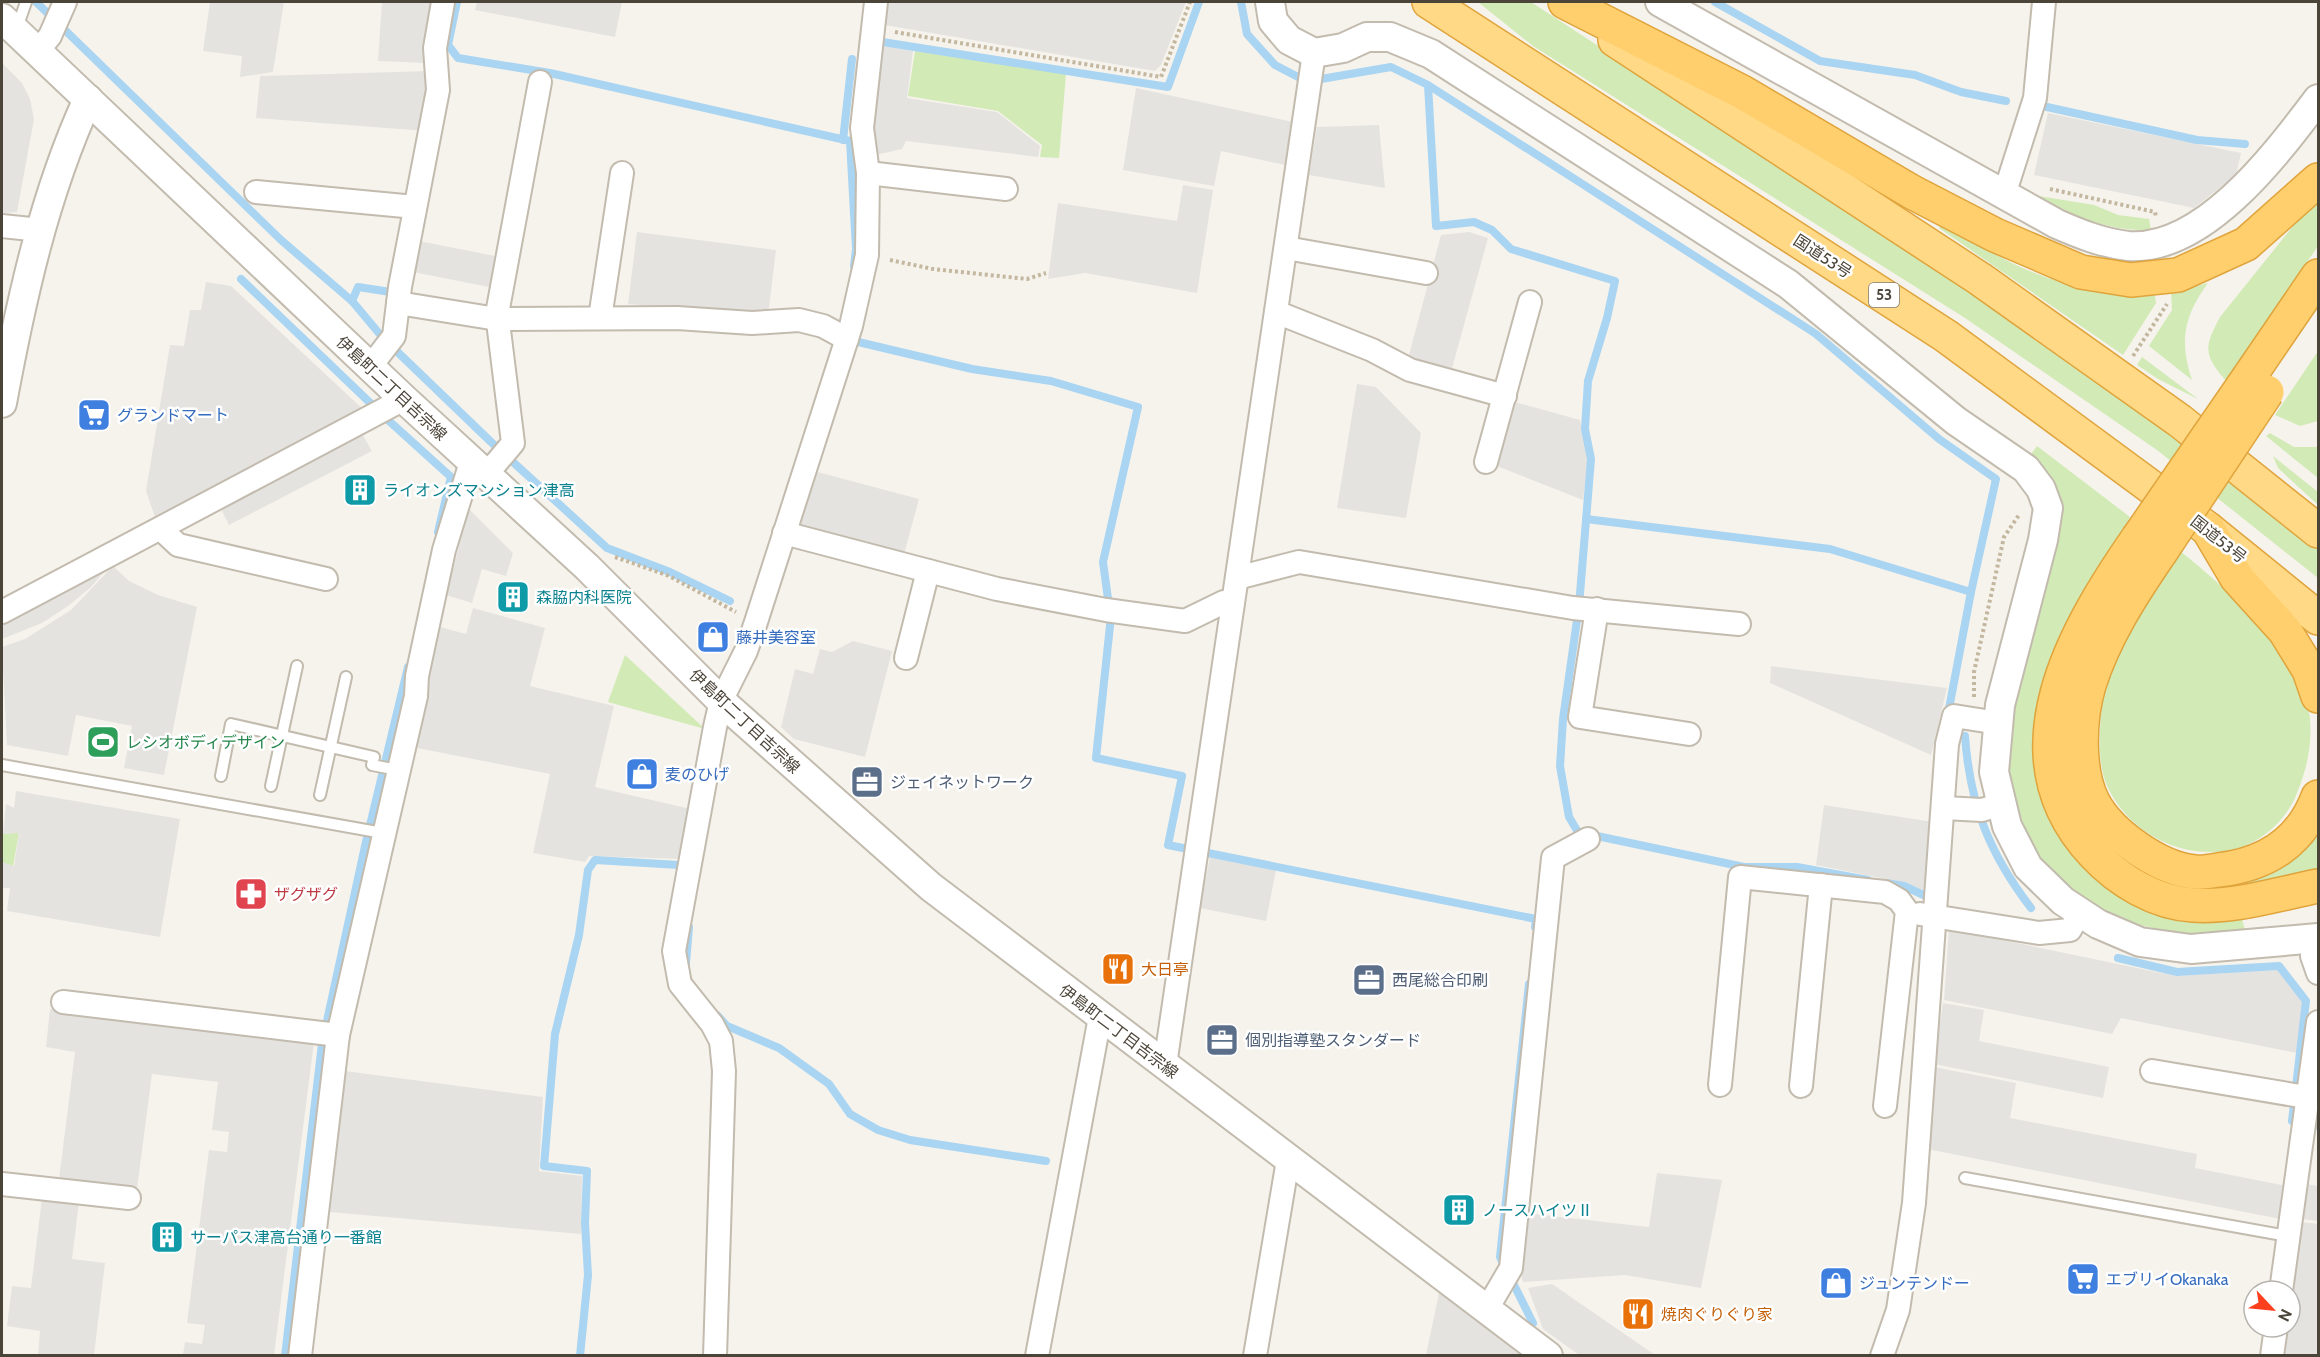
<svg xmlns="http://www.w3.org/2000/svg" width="2320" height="1357" font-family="Cabin,'Noto Sans JP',sans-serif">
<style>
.grass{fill:#d2eab5}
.parking{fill:#e5e3e0}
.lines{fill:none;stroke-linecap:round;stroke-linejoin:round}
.stream{stroke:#a9d4f2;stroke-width:8}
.service-casing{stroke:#c2bbae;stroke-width:14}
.minor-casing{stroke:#c2bbae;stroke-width:26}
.tertiary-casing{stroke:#c2bbae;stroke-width:32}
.trunk-casing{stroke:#e0a43c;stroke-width:36}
.motorway-casing{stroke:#e0a43c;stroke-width:36}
.path{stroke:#c4b79f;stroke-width:4;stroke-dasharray:3 3;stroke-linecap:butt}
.service{stroke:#fff;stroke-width:10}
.minor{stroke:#fff;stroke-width:22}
.tertiary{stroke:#fff;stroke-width:28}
.trunk{stroke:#ffd985;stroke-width:33}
.motorway{stroke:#ffcf6e;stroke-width:33}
.motorway-bridge-casing{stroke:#e0a43c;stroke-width:36;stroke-linecap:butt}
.motorway-bridge{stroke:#ffcf6e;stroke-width:33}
.labels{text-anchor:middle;stroke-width:5;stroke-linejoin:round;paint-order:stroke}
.shield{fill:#fff;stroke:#817c74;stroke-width:1.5}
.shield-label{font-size:15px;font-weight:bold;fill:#4b4439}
.street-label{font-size:16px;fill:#4b4439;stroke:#fff}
.shop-label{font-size:16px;fill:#366cbe;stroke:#fff;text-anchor:start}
.culture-label{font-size:16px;fill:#0d838f;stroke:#fff;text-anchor:start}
.leisure-label{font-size:16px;fill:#27864d;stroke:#fff;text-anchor:start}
.service-label{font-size:16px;fill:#4e5e75;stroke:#fff;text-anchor:start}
.health-label{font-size:16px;fill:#be3a42;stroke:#fff;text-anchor:start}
.food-label{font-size:16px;fill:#c56008;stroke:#fff;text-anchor:start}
</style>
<rect width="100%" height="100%" fill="#f6f3ec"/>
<g class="grass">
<path d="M1478 2H1531L1979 295 2170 432 2318 548V578L2157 450 1965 318 1533 46Z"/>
<path d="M915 51 1066 74 1059 158 1040 157 1042 145 998 111 908 96Z"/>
<path d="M2318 195V246L2226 381C2203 354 2204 347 2220 317Z"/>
<path d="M2039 196 2094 205 2118 215 2149 219 2151 230C2109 231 2075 217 2037 199Z"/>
<path d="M1942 223C1971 239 2001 260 2032 272 2071 288 2113 293 2155 296L2156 303 2123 355 1939 228Z"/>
<path d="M2208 283C2184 316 2179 340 2192 380L2149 346 2172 310 2171 293Z"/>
<path d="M2318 351V421L2300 426 2275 415Z"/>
<path d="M2142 357 2198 399 2158 379 2137 365Z"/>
<path d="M2270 433 2294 447H2318V478L2266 436Z"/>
<path d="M2037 446 2130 517 2091 583 2054 814 2192 918 2242 919 2246 934 2190 936 2140 925 2101 910 2065 884 2036 853 2016 814 2006 770 2012 705 2059 536 2060 504 2029 457Z"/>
<path d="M2273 456 2318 492V505L2278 468Z"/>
<path d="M2180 551C2228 590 2279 633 2302 693 2305 701 2310 710 2310 719 2312 746 2307 768 2297 793 2287 820 2259 845 2231 850 2181 860 2130 833 2108 788 2098 766 2099 739 2101 716 2102 708 2102 698 2104 690 2121 639 2151 595 2180 551Z"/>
<path d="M625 655 705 729 608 702Z"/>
<path d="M19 832 13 867 2 862 3 834Z"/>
<path d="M2318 833V878L2235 892 2234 885 2261 875 2304 852Z"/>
</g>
<g class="parking">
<path d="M210 2H284L273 72 240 77 242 56 203 51Z"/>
<path d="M382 2H437L427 63 378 61Z"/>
<path d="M477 2H622L615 37 475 10Z"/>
<path d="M883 2H1186L1161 65 1155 71 879 24Z"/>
<path d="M874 45 913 51 907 98 997 112 1040 146 1038 157 906 141 902 149 871 156Z"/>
<path d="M2 63 22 83 30 99 34 119 17 212 2 213Z"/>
<path d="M428 71 426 131 256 118 260 76Z"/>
<path d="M1136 88 1293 122 1285 165 1221 151 1214 186 1123 170Z"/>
<path d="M2048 113 2241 153 2236 175 2194 208 2034 175Z"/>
<path d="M1379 125 1385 188 1309 175 1317 127Z"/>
<path d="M1183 185 1213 190 1197 293 1085 273 1048 279 1058 203 1177 221Z"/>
<path d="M637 232 776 250 768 316 628 304Z"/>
<path d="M1469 232 1488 238 1451 372 1414 362 1409 355 1441 235Z"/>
<path d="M419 241 500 257 494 288 413 272Z"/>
<path d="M206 282 231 286 365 411 156 520 146 491 170 345 184 346 190 310H201Z"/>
<path d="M1357 384 1376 387 1421 433 1406 518 1337 508Z"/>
<path d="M1511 401 1580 420 1588 460 1583 500 1494 465Z"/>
<path d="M361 432 372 451 229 525 220 507Z"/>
<path d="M810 470 919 499 903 558 794 529Z"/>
<path d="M469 509 513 553 506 576 482 569 472 603 446 595Z"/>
<path d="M111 564 90 588 68 606 42 623 2 639V621Z"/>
<path d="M113 566 129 581 158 595 197 607 164 775 124 768 132 726 76 715 68 756 7 745 2 647 25 639 71 610Z"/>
<path d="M473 608 545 628 530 686 614 706 595 787 691 809 683 859 589 856 585 862 533 853 550 774 412 747 440 627 466 634Z"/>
<path d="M853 641 892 651 865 757 794 739 781 727 795 669 813 674 820 649 832 652Z"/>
<path d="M1771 666 1947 688 1931 755 1770 683Z"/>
<path d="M16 791 180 819 160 937 7 911 10 888H2V862L14 866 19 833 3 834 6 804 14 808Z"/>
<path d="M1824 805 1933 822 1928 892 1906 883 1816 865Z"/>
<path d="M1210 857 1276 870 1266 921 1200 908Z"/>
<path d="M1949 929 2176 976 2277 970 2303 1002 2297 1053 2121 1018 2112 1034 1944 1000Z"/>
<path d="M1943 1003 1984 1010 1979 1041 2109 1067 2103 1098 1934 1064Z"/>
<path d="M50 1009 314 1042 274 1355H183L185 1342 202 1344 205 1325 187 1323 209 1150 227 1152 229 1132 212 1130 218 1082 152 1074 137 1189 59 1179 75 1052 46 1047Z"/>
<path d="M1934 1067 2016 1083 2010 1118 2197 1154 2195 1168 2287 1186 2280 1219 1927 1149Z"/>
<path d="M345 1071 543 1097 539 1171 582 1176 581 1234 329 1212Z"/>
<path d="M1657 1173 1722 1180 1701 1288 1625 1275 1523 1282 1518 1265 1525 1213 1649 1227Z"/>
<path d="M2305 1184 2318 1186V1221L2301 1219Z"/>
<path d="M42 1198 79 1202 72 1259 105 1263 94 1355H38L40 1331 7 1326 12 1286 31 1288Z"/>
<path d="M2301 1222 2318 1224V1355L2285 1356Z"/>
<path d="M1552 1284 1655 1355H1579L1543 1329 1528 1288Z"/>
<path d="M1439 1293 1520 1355H1426Z"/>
</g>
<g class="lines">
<g class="stream">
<path d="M36 2 281 240 352 301 383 338 490 441 607 548 670 572 730 601"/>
<path d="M457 2 448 45 458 58 550 73 850 141 856 249 854 266"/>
<path d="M1241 2 1247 34 1275 65 1300 78 1321 79 1391 67 1428 85 1436 226 1474 222 1492 230 1511 249 1615 281 1607 318 1588 381 1585 429 1591 459 1579 606 1563 719 1560 766 1569 817 1578 832 1744 867H1797L1868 880"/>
<path d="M1715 2 1820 61 1915 75 1961 92 2006 101"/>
<path d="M876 41 1168 87 1199 2"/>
<path d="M1428 85 1816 334 1939 439 1996 479 1971 592"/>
<path d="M2047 107 2197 140 2245 144"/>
<path d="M843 140 852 59"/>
<path d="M241 279 388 420 451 477 438 532"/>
<path d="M352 301 358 287 397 293"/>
<path d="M854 341 972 369 1051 381 1138 407 1103 562 1109 606"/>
<path d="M1586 519 1830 549 1971 592 1948 714"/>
<path d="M1111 616 1096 758 1182 776 1168 845 1536 919 1535 927"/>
<path d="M1965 736C1970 805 1989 853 2031 908"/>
<path d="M1886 883 1904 886 1930 898"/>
<path d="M2118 958 2177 972 2279 966 2306 1001 2292 1121"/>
<path d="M686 963 689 927"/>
<path d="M717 1015 727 1026 779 1048 829 1084 850 1114 878 1130 910 1140 1046 1161"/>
<path d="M2316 1125 2318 1126"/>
<path d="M1504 1266 1500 1257 1529 984"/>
<path d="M1510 1277 1533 1323"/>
<path d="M285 1356 322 1044 365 846 408 667"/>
<path d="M580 1356 588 1275 585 1223 587 1171 544 1166 555 1034 579 935 588 870 595 860 679 865"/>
</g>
<g class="service-casing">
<g id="service">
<path d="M17 28 26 2"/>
<path d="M2 765 383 833"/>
<path d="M221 776 231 724 374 757 372 765 398 770"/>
<path d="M271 786 297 666"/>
<path d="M320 795 346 677"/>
<path d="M1965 1178 2288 1236"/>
</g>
</g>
<g class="minor-casing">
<g id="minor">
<path d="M37 52 50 36 65 2"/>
<path d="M868 173 1006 189"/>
<path d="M256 192 415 207"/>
<path d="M2004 195 2035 98 2044 2"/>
<path d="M2 226 40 230"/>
<path d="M1286 248 1426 273"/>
<path d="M398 303 497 319 677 318 752 323 799 320 823 326 847 339"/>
<path d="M1276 312 1372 350 1410 370 1505 396"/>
<path d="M600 318 622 173"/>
<path d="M370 367 394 336 400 287 438 90 435 48 443 2"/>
<path d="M1486 462 1530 302"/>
<path d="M486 475 513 443 497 314 540 82"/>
<path d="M162 530 178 545 326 579"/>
<path d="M784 533 997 589 1106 610 1185 621 1224 602H1233"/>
<path d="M1237 578 1299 562 1573 608 1739 624"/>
<path d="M1597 609 1580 717 1689 734"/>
<path d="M2 612 404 399"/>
<path d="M906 658 928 571"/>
<path d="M1944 808 1982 810 2002 804"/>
<path d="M1920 914 2039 933 2070 930 2080 913"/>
<path d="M2313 939 2312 956 2318 973"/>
<path d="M63 1002 338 1035"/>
<path d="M1165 1065 1314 53"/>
<path d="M2152 1071 2306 1097"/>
<path d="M1720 1085 1740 877 1885 892 1899 900 1907 911 1885 1106"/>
<path d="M1801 1086 1821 885"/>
<path d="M2 1184 129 1198"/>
<path d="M2281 1291 2318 1022"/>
<path d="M1487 1309 1511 1268 1553 858 1588 839"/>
<path d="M300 1356 338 1035 416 696 417 676 444 550 471 462"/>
<path d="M715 1356 724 1071 721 1041 712 1024 680 984 674 951 715 727 721 701 746 651 756 622 851 326 867 255 868 173 862 128 876 2"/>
<path d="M1037 1356 1100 1017"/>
<path d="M1255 1356 1288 1160"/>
<path d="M1882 1356 1898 1310 1914 1203 1947 744 1954 716 1998 723"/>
<path d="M2272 1356 2276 1327"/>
</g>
</g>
<g class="tertiary-casing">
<g id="tertiary">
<path d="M1270 2 1273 21 1289 40 1314 53 1343 48 1367 37H1390L1431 54 1788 284 1956 421 2026 469 2041 489 2048 508 2043 540 2000 705 1994 772 2007 826 2028 867 2063 901 2098 924 2140 942 2191 949 2318 938"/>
<path d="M1660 2 2057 224C2080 234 2102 243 2128 246 2204 252 2277 153 2318 99"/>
<path d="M2 18 404 399 587 567 721 701 931 887 1548 1356"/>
<path d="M2 403C21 300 44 195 88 99"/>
</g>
</g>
<g class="trunk-casing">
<g id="trunk">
<path d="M1429 2 1946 336 2208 529 2318 618"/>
<path d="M1615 40 1980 279 2180 421 2318 531"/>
</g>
</g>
<g class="motorway-casing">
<g id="motorway">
<path d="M1565 2 1742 92 1912 192 1995 235 2081 272 2131 280 2178 275 2246 244 2318 180"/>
<path d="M2249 377 2318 276"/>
<path d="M2208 529 2237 578 2285 631 2309 670 2318 696"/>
<path d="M2138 538C2074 630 2001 755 2094 854 2119 881 2156 903 2193 905 2234 908 2278 894 2318 886"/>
<path d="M2160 553C2132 594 2104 637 2089 685 2079 719 2077 770 2093 802 2110 834 2159 869 2195 872 2202 873 2211 871 2218 870 2265 865 2301 843 2318 797"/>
</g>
</g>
<g class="path">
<path d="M895 32 1161 77 1190 2"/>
<path d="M2050 189 2155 212 2156 217"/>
<path d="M890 260 933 269 1027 279 1046 273"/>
<path d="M2133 356 2167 304"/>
<path d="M615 557 669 576 736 612"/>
<path d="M1974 697V672L2004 537 2019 515"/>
</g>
<use href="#service" class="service"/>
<use href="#minor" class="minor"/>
<use href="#tertiary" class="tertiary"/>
<use href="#trunk" class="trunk"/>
<use href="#motorway" class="motorway"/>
<g class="motorway-bridge-casing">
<g id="motorway-bridge">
<path d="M2138 538 2249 377"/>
<path d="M2160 553 2267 392"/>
</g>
</g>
<use href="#motorway-bridge" class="motorway-bridge"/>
</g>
<defs>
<g id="supermarket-square" transform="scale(1.725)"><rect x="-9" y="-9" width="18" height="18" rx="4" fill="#3f7fe0" stroke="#fff"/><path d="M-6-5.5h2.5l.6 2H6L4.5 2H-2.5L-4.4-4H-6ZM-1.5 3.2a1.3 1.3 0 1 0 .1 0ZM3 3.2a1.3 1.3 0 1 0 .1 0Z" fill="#fff"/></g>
<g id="building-square" transform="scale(1.725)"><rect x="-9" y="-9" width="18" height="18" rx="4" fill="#0f9aa8" stroke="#fff"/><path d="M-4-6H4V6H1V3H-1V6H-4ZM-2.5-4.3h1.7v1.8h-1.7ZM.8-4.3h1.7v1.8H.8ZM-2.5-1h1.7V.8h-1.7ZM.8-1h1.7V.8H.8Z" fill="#fff"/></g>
<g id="shop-square" transform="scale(1.725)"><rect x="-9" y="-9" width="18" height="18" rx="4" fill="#3f7fe0" stroke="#fff"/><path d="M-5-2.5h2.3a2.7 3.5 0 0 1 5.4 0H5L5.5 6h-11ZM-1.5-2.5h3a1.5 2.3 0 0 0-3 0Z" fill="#fff"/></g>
<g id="stadium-square" transform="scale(1.725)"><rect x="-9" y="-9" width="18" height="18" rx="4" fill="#2e9e5b" stroke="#fff"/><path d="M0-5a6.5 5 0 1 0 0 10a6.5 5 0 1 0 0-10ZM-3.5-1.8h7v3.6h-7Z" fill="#fff"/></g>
<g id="office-square" transform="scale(1.725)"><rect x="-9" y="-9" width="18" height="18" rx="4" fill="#5c6f8a" stroke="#fff"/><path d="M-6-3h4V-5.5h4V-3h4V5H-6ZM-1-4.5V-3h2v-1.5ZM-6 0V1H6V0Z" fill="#fff"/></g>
<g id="pharmacy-square" transform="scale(1.725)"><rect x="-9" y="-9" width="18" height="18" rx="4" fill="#e0444e" stroke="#fff"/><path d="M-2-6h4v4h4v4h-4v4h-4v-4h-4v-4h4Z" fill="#fff"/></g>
<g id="restaurant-square" transform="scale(1.725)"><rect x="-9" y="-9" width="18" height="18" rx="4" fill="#e8710a" stroke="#fff"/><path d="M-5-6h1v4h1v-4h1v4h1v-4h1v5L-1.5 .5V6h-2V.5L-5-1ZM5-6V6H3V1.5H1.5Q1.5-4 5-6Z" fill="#fff"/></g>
</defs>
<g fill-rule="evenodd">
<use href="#supermarket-square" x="94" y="415"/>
<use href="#building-square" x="360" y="490"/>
<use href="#building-square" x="513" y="597"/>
<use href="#shop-square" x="713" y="637"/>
<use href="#stadium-square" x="103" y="742"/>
<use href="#shop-square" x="642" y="774"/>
<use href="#office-square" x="867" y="782"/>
<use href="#pharmacy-square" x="251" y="894"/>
<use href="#restaurant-square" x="1118" y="969"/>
<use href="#office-square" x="1369" y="980"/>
<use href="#office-square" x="1222" y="1040"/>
<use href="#building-square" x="1459" y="1210"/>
<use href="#building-square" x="167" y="1237"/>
<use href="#supermarket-square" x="2083" y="1279"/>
<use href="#shop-square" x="1836" y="1283"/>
<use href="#restaurant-square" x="1638" y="1314"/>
</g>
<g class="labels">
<rect class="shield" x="1869" y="283" width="30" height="24" rx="4.5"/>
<g class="shield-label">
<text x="1884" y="300">53</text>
</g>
<g class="street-label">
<text transform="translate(1823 256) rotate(33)" y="6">国道53号</text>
<text transform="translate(392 388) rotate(43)" y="6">伊島町二丁目吉宗線</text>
<text transform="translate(2219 539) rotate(38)" y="6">国道53号</text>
<text transform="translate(745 721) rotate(43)" y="6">伊島町二丁目吉宗線</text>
<text transform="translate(1119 1031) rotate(37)" y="6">伊島町二丁目吉宗線</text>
</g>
<g class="shop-label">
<text x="117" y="421">グランドマート</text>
<text x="736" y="643">藤井美容室</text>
<text x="665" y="780">麦のひげ</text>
<text x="2106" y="1285">エブリイOkanaka</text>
<text x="1859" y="1289">ジュンテンドー</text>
</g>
<g class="culture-label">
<text x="383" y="496">ライオンズマンション津高</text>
<text x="536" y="603">森脇内科医院</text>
<text x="1482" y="1216">ノースハイツⅡ</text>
<text x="190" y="1243">サーパス津高台通り一番館</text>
</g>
<g class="leisure-label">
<text x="126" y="748">レシオボディデザイン</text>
</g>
<g class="service-label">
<text x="890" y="788">ジェイネットワーク</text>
<text x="1392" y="986">西尾総合印刷</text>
<text x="1245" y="1046">個別指導塾スタンダード</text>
</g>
<g class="health-label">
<text x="274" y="900">ザグザグ</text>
</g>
<g class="food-label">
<text x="1141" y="975">大日亭</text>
<text x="1661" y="1320">焼肉ぐりぐり家</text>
</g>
</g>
<rect width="2320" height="1357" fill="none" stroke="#4b4439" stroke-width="6"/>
<g transform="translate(2272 1309) rotate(116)"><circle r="28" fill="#ffffff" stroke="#b7b4b0" stroke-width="1.5"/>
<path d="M0-4.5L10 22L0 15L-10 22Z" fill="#fc3f1d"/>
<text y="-9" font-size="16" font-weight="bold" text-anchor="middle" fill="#4b4439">N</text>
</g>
</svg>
